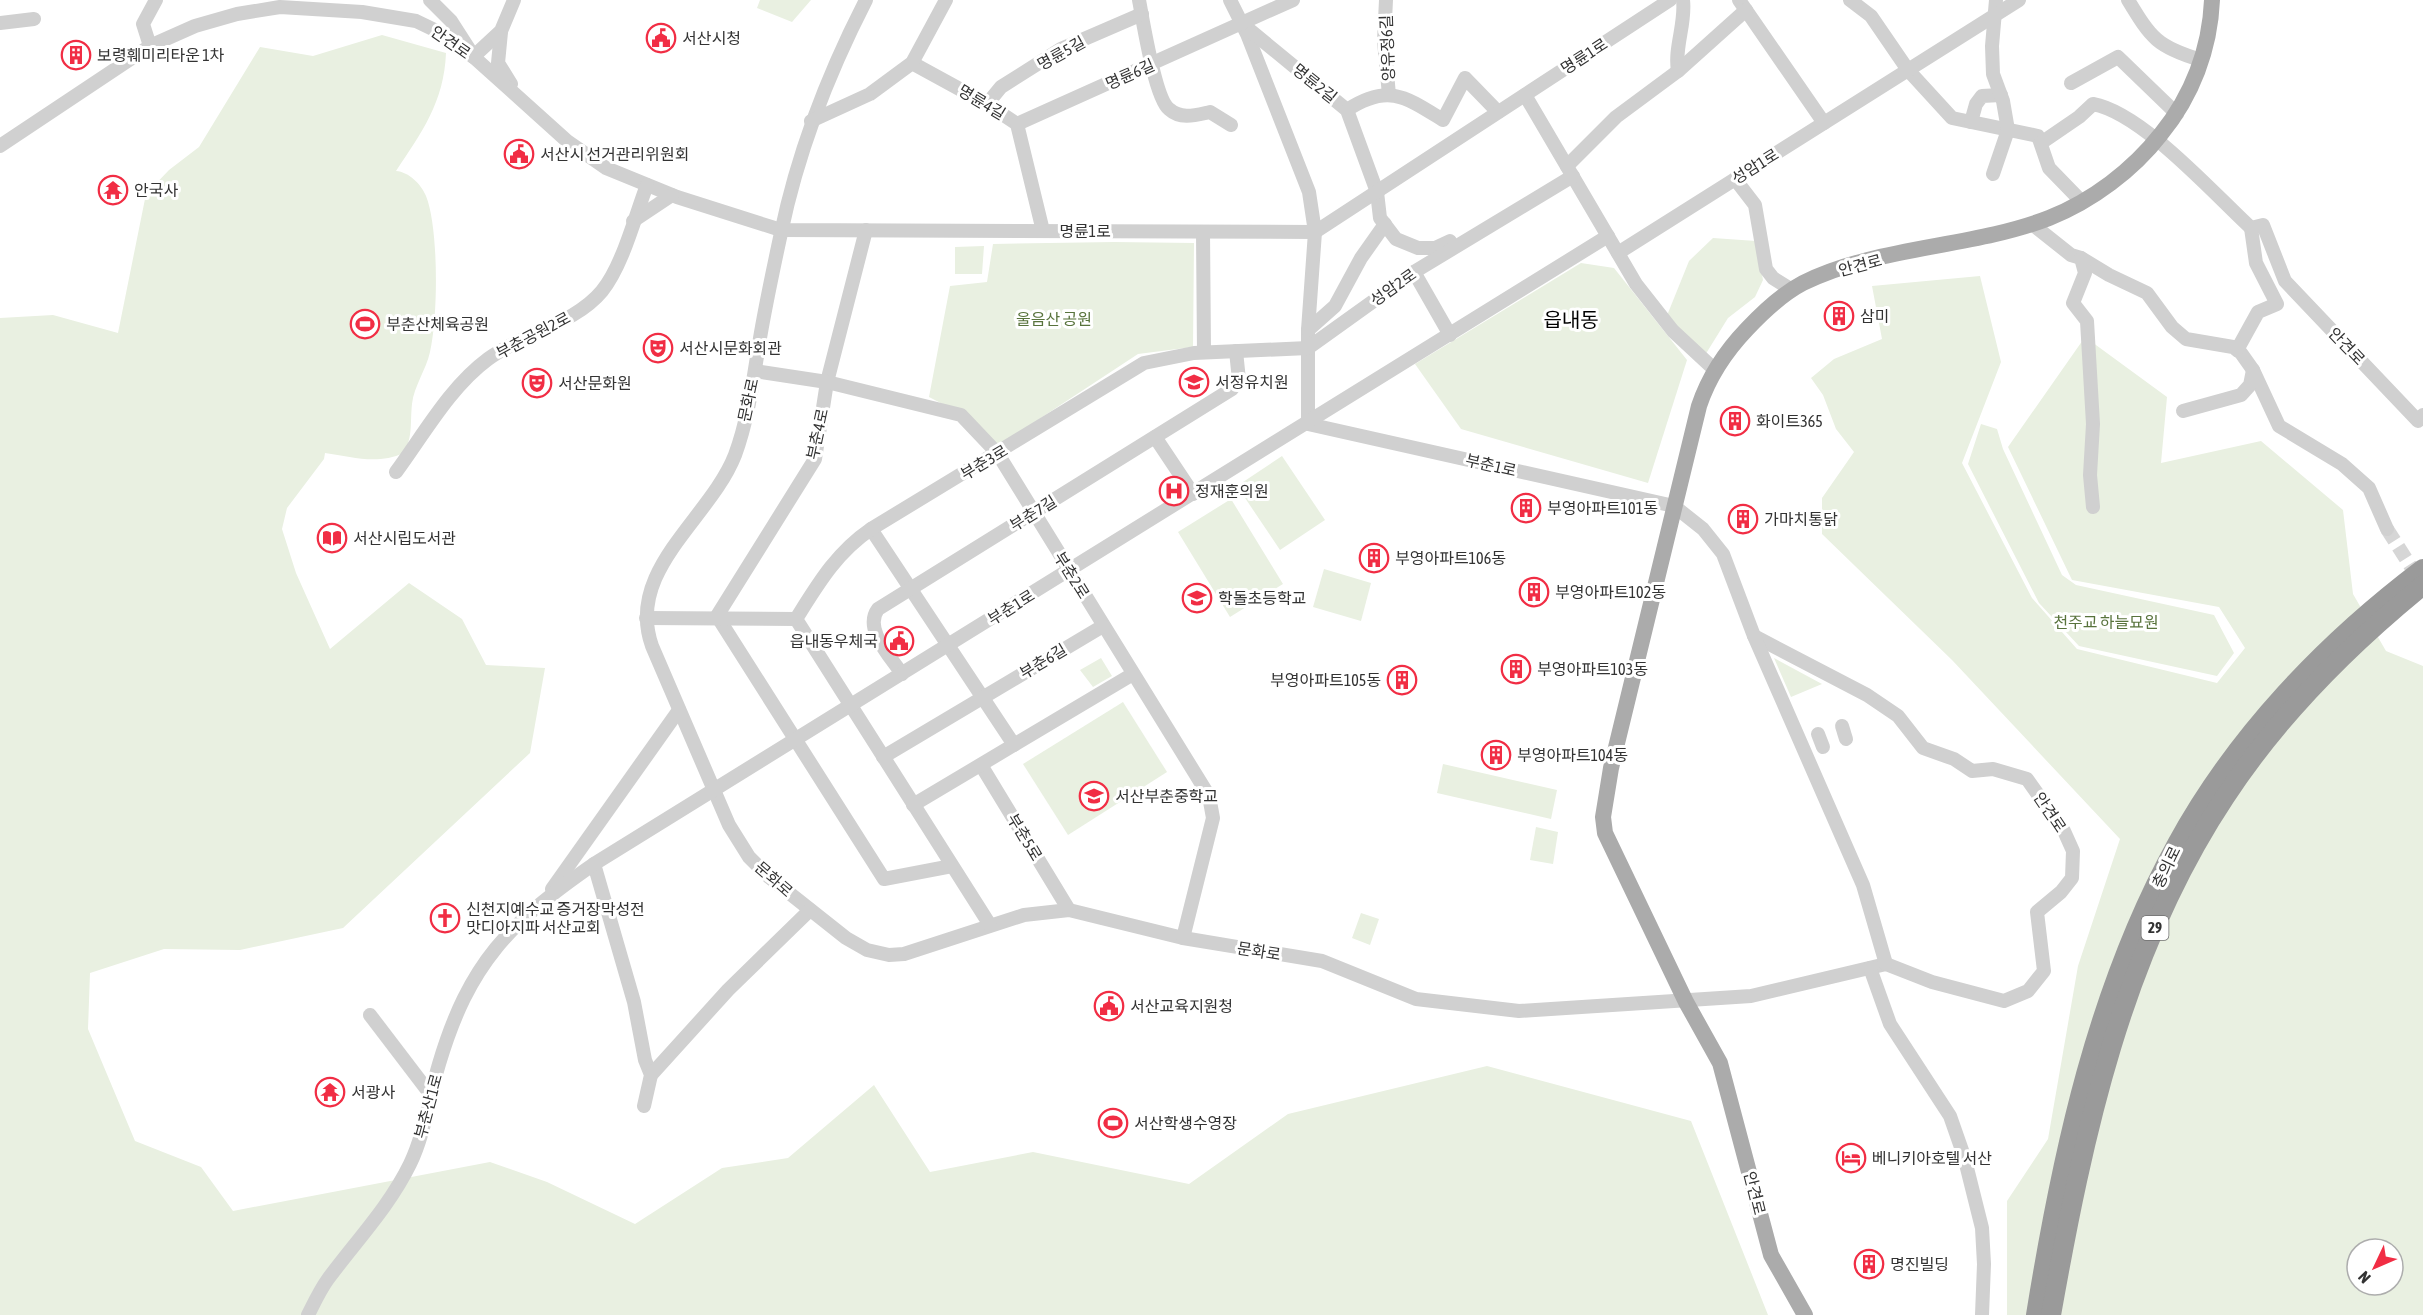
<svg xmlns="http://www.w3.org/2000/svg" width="2423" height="1315" font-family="'Asap Condensed','Noto Sans KR',sans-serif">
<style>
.green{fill:#e9f0e1;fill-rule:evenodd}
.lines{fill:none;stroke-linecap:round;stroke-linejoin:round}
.minor-tunnel{stroke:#d6d6d6;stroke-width:14;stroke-dasharray:14 7;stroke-linecap:butt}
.minor{stroke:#d0d0d0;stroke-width:14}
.major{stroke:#ababab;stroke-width:16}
.highway{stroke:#9a9a9a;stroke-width:20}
.labels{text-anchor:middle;stroke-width:6;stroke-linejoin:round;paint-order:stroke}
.shield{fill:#fff;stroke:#707070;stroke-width:1.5}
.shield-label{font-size:15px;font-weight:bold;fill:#333}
.poi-label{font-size:16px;fill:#333;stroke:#fff;text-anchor:start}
.street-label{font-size:16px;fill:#333;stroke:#fff}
.park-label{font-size:16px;fill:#58733c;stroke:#fff}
.quarter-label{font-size:20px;fill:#000;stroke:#fff}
</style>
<rect width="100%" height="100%" fill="#fff"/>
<g class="green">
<path d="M760 0H811L792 22 757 8Z"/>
<path d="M382 35 446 53C444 102 422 132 396 171 409 172 421 184 426 196 439 228 438 319 430 352 426 370 414 386 412 404 410 423 413 436 404 453 377 465 353 457 325 453L324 459 287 508 282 529 296 573 330 649 409 583 462 619 486 665 545 668 530 753 343 928 240 950 164 949 90 973 88 1029 135 1141 201 1167 233 1211 490 1162 547 1182 635 1224 722 1168 788 1158 874 1085 930 1172 1033 1152 1189 1184 1288 1114 1487 1066 1691 1121 1768 1315H0V318L53 315 118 333 146 194 169 170 199 147 260 47 313 56Z"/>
<path d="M1713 238 1756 241 1763 280 1755 297 1728 318 1702 360 1666 318 1689 261Z"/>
<path d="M1114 242 1194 243 1193 347 1138 354 995 448 966 416 929 397 950 286 987 282 993 244Z"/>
<path d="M984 246 982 274H955V247Z"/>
<path d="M1581 263 1614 268 1687 360 1648 483 1461 429 1415 364Z"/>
<path d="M1980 276 2001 362 1962 463 2032 598 2077 649 2217 683 2245 648 2219 607 2072 580 2008 447 2085 337 2167 397 2161 463 2261 441 2343 510 2353 594 2386 651 2423 666V1315H2007V1201L2048 1139 2078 966 2120 839 1952 660 1822 534V498L1854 452 1836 429 1823 395 1811 378 1834 359 1882 339 1872 286ZM2357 1249H2393V1285H2357Z"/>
<path d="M1981 424 1997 429 2003 449 2062 575 2076 585 2214 615 2234 653 2217 676 2079 646 2039 603 1968 464Z"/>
<path d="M1282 456 1325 520 1280 550 1237 486Z"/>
<path d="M1231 499 1283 584 1230 617 1178 532Z"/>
<path d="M1324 569 1371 583 1361 621 1313 607Z"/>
<path d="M1101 658 1112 676 1093 687 1080 670Z"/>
<path d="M1774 658 1822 684 1791 697Z"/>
<path d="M1123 702 1167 772 1068 835 1023 764Z"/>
<path d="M1443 764 1557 790 1551 819 1437 793Z"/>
<path d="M1536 827 1558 832 1553 864 1530 860Z"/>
<path d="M1361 913 1379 919 1370 945 1352 938Z"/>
</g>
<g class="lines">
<path class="minor-tunnel" d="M2387 529 2420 581"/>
<g class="minor">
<path d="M430 0 451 21 469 49"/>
<path d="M866 0C828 74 798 151 781 233 773 270 765 307 759 344 753 381 748 420 735 455 710 519 625 570 652 646L729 825 749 857 769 877 846 938 867 950 889 955 904 954 1024 915 1069 910 1183 938 1322 961 1416 999 1519 1011 1751 996 1886 964 1932 982 2004 1001 2028 991 2044 971 2037 912 2061 892 2072 878 2073 851 2064 831 2027 779 1993 769 1972 771 1954 759 1923 748 1898 716 1867 695 1754 636"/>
<path d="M1139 0C1143 21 1155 98 1169 109 1181 120 1196 115 1210 112L1231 125"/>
<path d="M1230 0 1247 34 1309 192 1315 232 1308 330V424"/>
<path d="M1386 0 1384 41 1389 95"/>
<path d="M1739 0 1824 123"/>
<path d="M1850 0 1871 16 1908 70 1952 118 2038 136 2049 168 2082 202"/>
<path d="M2128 0C2151 38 2157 47 2201 60"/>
<path d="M0 23 34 19"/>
<path d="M1246 27 1347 110 1377 192 1380 218 1396 239 1418 248H1435L1450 241"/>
<path d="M501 32 498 63 511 84"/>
<path d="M150 46 143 24 156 0"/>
<path d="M473 57 501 31 514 0"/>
<path d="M912 63 987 104 1017 124 1043 231"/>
<path d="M1678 71C1674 47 1686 24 1683 0"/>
<path d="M2071 83 2118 57 2177 114"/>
<path d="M1525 95 1636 284 1673 331 1715 370"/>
<path d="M987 104 1001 87 1061 49 1142 14"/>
<path d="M1347 110C1388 83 1406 97 1443 120L1465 78 1498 112"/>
<path d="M811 121 870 94 912 63 946 0"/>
<path d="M1971 122 1976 104 1982 96 2001 95"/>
<path d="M1017 124 1293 0"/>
<path d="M2041 143 2079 117 2093 104C2142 113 2213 193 2251 228L2263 225 2285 281 2418 421 2423 415"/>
<path d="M0 146 150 46 195 26 237 14 280 7 362 12 416 21 443 34 467 51 567 141 606 168 677 197 781 230 1315 232 1670 0"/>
<path d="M1567 166 1616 117 1678 71 1746 10"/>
<path d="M1993 174 2008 130 2003 101 1993 74 1992 46 1996 0"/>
<path d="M1735 179 1755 205 1766 269 1773 278 1792 290"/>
<path d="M633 221 672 195"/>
<path d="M2032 224 2071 255 2081 258 2109 275 2147 293 2172 327 2186 339 2233 347 2241 353 2253 370 2279 426 2342 464 2369 488 2387 529"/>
<path d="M866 230 827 382 815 459 717 616 884 879 952 866"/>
<path d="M1203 232 1204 352"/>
<path d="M1618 253 2019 0"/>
<path d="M2081 258 2085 273 2073 303 2087 321 2093 424 2090 475 2093 507"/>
<path d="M1414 272 1450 335"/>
<path d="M1308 330 1335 306 1361 258 1385 224"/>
<path d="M2237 350 2258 312 2277 304 2256 263 2251 228"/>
<path d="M755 371 827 382 961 415 998 454 1209 796 1213 818 1183 938"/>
<path d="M2183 411 2241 395 2250 385 2253 370"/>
<path d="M1308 424 1674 506 1703 529 1723 554 1754 636 1863 885 1886 964"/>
<path d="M1155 437 1193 494"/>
<path d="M396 472C424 434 450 387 488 359 523 333 575 324 602 291 623 265 635 216 647 185"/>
<path d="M871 529 1014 745"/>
<path d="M646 618 796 619"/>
<path d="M902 674C891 657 863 629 878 609L1232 389 1239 380 1236 351"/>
<path d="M1842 726 1846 739"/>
<path d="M1818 734 1823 747"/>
<path d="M883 757 1103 626"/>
<path d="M981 765 1069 910"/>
<path d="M913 805 1133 674"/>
<path d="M594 864 634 1002 645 1060 651 1075 644 1106"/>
<path d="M552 889 679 710"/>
<path d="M990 925 796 619C818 584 836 553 871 529L1144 363 1194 353 1308 348 1414 272 1573 176"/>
<path d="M1870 968 1890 1024 1950 1116 1964 1156 1982 1228 1984 1264 1982 1315"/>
<path d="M370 1015 431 1095"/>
<path d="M651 1075 728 990 810 910"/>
<path d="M308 1315C314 1303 320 1290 328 1279 356 1241 389 1207 410 1164 425 1133 429 1097 439 1064 469 963 509 923 594 864L1608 236"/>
</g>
<path class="major" d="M1805 1315 1771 1255 1720 1063 1686 1002 1605 833 1603 817 1611 768 1699 406C1709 376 1726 351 1747 329 1763 312 1782 294 1803 283 1877 246 1972 248 2049 218 2092 201 2133 170 2161 134 2192 96 2210 49 2212 0"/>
<g class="highway">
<path d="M2036 1315C2062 1154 2097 989 2177 844 2236 736 2325 643 2423 569"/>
<path d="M2051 1315C2083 1135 2122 952 2225 797 2278 716 2348 646 2423 585"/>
</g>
</g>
<defs>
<g id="civic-ring" transform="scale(1.5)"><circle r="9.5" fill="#fff" stroke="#f12d44" stroke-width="1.5"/><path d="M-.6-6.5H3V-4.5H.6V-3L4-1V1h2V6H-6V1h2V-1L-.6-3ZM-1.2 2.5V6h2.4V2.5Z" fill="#f12d44"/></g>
<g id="building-ring" transform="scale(1.5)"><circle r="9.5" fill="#fff" stroke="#f12d44" stroke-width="1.5"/><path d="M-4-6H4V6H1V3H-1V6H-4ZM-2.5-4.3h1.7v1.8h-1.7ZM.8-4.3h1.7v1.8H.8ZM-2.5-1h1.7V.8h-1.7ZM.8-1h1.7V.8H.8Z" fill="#f12d44"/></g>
<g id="temple-ring" transform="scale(1.5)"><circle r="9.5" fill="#fff" stroke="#f12d44" stroke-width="1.5"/><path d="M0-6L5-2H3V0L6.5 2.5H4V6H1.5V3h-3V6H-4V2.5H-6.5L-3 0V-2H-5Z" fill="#f12d44"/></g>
<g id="stadium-ring" transform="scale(1.5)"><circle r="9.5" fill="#fff" stroke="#f12d44" stroke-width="1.5"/><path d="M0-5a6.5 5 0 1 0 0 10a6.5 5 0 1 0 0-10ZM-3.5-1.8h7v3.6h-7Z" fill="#f12d44"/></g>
<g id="theatre-ring" transform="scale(1.5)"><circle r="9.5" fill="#fff" stroke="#f12d44" stroke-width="1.5"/><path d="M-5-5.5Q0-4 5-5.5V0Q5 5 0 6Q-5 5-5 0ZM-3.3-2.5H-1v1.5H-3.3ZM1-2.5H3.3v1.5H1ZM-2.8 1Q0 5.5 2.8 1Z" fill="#f12d44"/></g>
<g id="school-ring" transform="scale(1.5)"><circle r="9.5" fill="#fff" stroke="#f12d44" stroke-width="1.5"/><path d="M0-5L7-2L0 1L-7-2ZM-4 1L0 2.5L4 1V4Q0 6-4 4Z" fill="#f12d44"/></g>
<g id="hospital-ring" transform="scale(1.5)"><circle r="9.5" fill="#fff" stroke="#f12d44" stroke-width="1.5"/><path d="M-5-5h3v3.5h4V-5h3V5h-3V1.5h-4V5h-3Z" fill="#f12d44"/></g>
<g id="library-ring" transform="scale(1.5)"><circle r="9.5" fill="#fff" stroke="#f12d44" stroke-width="1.5"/><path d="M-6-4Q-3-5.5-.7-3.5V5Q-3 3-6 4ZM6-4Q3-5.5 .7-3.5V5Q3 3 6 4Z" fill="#f12d44"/></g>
<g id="church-ring" transform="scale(1.5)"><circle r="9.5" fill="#fff" stroke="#f12d44" stroke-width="1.5"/><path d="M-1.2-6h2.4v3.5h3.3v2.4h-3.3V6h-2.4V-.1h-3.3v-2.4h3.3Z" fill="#f12d44"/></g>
<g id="hotel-ring" transform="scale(1.5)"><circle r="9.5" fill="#fff" stroke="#f12d44" stroke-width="1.5"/><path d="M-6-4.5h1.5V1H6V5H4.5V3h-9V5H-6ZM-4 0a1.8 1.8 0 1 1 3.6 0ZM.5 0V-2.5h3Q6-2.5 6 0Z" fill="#f12d44"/></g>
</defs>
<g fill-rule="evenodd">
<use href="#civic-ring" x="661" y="38"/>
<use href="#building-ring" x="76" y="55"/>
<use href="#civic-ring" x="519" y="154"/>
<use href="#temple-ring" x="113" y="190"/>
<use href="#building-ring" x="1839" y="316"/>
<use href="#stadium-ring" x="365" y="324"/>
<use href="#theatre-ring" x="658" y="348"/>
<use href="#school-ring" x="1194" y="382"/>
<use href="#theatre-ring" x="537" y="383"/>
<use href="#building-ring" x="1735" y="421"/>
<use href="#hospital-ring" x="1174" y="491"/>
<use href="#building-ring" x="1526" y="508"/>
<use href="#building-ring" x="1743" y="519"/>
<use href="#library-ring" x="332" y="538"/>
<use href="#building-ring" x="1374" y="558"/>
<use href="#building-ring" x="1534" y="592"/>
<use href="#school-ring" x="1197" y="598"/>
<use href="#civic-ring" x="899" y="641"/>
<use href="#building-ring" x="1516" y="669"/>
<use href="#building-ring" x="1402" y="680"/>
<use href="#building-ring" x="1496" y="755"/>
<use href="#school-ring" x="1094" y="796"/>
<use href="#church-ring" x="445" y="918"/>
<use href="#civic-ring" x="1109" y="1006"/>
<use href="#temple-ring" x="330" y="1092"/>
<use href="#stadium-ring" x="1113" y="1123"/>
<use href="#hotel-ring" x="1851" y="1158"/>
<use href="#building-ring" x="1869" y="1264"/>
</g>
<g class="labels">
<rect class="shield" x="2141.5" y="916" width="27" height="24" rx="4.5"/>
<g class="shield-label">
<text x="2155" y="933">29</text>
</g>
<g class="poi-label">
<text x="682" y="44">서산시청</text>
<text x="97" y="61">보령훼미리타운 1차</text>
<text x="540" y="160">서산시 선거관리위원회</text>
<text x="134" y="196">안국사</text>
<text x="1860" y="322">삼미</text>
<text x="386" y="330">부춘산체육공원</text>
<text x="679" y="354">서산시문화회관</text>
<text x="1215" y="388">서정유치원</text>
<text x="558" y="389">서산문화원</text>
<text x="1756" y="427">화이트365</text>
<text x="1195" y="497">정재훈의원</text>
<text x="1547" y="514">부영아파트101동</text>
<text x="1764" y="525">가마치통닭</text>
<text x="353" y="544">서산시립도서관</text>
<text x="1395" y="564">부영아파트106동</text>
<text x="1555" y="598">부영아파트102동</text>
<text x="1218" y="604">학돌초등학교</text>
<text x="878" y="647" text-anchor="end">읍내동우체국</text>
<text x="1537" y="675">부영아파트103동</text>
<text x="1381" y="686" text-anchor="end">부영아파트105동</text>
<text x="1517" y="761">부영아파트104동</text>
<text x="1115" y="802">서산부춘중학교</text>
<text x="466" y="915">신천지예수교 증거장막성전<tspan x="466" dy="18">맛디아지파 서산교회</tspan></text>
<text x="1130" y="1012">서산교육지원청</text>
<text x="351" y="1098">서광사</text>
<text x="1134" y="1129">서산학생수영장</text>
<text x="1872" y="1164">베니키아호텔 서산</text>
<text x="1890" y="1270">명진빌딩</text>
</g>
<g class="street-label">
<text transform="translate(451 42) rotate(35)" y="6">안견로</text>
<text transform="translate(1387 48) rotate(-92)" y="6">양유정6길</text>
<text transform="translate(1061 53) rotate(-29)" y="6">명륜5길</text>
<text transform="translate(1584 56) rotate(-33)" y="6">명륜1로</text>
<text transform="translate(1130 74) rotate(-24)" y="6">명륜6길</text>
<text transform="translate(1315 83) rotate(39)" y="6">명륜2길</text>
<text transform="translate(982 102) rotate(31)" y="6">명륜4길</text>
<text transform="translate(1755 166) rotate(-32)" y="6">성암1로</text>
<text x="1085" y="237">명륜1로</text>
<text transform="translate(1860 265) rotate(-15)" y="6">안견로</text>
<text transform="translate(1393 287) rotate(-35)" y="6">성암2로</text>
<text transform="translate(533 335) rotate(-28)" y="6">부춘공원2로</text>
<text transform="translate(2347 346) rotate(46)" y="6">안견로</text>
<text transform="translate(748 400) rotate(-78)" y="6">문화로</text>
<text transform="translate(817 434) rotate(-78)" y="6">부춘4로</text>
<text transform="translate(984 462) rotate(-31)" y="6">부춘3로</text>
<text transform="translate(1491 465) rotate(13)" y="6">부춘1로</text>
<text transform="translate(1033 513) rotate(-32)" y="6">부춘7길</text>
<text transform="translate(1072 575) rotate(58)" y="6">부춘2로</text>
<text transform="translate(1011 607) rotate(-32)" y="6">부춘1로</text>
<text transform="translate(1043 661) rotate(-31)" y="6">부춘6길</text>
<text transform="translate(2050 812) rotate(56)" y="6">안견로</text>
<text transform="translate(1025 837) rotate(59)" y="6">부춘5로</text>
<text transform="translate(2166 867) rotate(-64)" y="6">충의로</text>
<text transform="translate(774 879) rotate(41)" y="6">문화로</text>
<text transform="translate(1259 951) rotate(9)" y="6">문화로</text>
<text transform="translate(428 1106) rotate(-75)" y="6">부춘산1로</text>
<text transform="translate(1755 1193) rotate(76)" y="6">안견로</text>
</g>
<g class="park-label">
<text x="1054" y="325">울음산 공원</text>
<text x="2106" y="628">천주교 하늘묘원</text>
</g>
<g class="quarter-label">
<text x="1571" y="327">읍내동</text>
</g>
</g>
<g transform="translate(2375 1267) rotate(226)"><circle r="28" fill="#ffffff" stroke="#adadad" stroke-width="1.5"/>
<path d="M0-4.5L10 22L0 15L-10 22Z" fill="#f12d44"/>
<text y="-9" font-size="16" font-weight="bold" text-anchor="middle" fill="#333333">N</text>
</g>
</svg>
